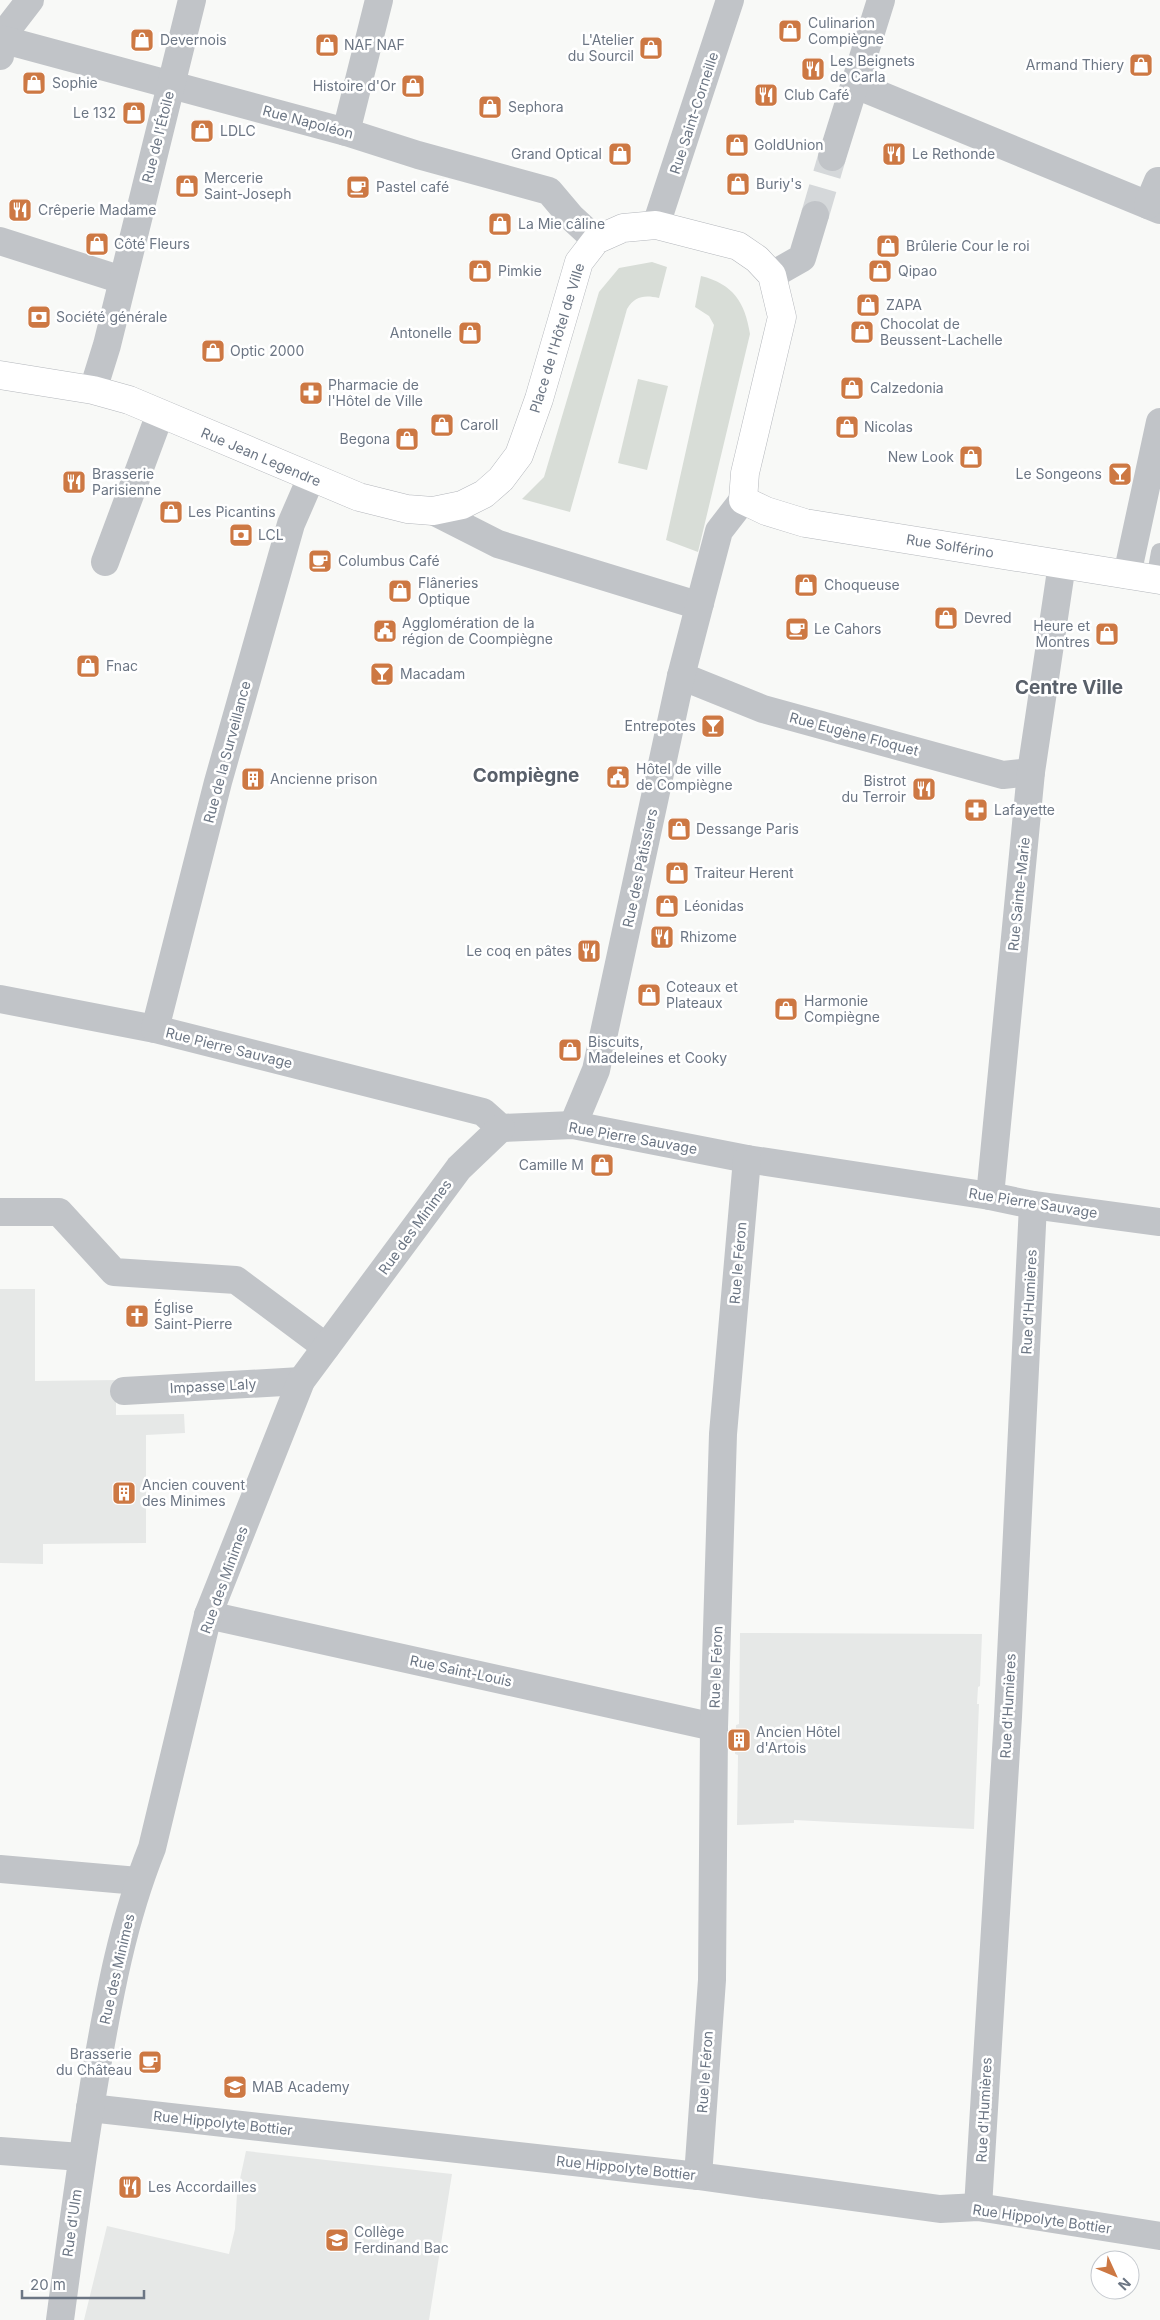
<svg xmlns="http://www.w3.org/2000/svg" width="1160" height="2320" font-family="Inter,sans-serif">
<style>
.built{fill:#e6e8e7}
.green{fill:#d8ddd7}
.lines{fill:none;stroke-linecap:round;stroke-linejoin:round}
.street-tunnel{stroke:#d5d8da;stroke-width:28;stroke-dasharray:28 14;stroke-linecap:butt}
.secondary-casing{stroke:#b4b7bc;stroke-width:29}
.lane{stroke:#c1c4c8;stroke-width:18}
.street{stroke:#c1c4c8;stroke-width:28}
.secondary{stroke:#fff;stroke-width:28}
.labels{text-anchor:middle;stroke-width:5;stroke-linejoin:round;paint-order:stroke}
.poi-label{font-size:14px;fill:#6c7684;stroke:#fff;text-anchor:start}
.street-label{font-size:14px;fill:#6c7684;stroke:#fff}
.district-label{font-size:19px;font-weight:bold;fill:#59606a;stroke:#fff}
</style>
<rect width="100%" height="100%" fill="#f8f9f7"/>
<g class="built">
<path d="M0 1289H35V1381L119 1380 116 1384V1415L184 1414 185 1433 146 1435V1543L43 1544V1564L0 1563Z"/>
<path d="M740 1633 982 1634 980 1686 978 1687 977 1704H979L974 1829 794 1820V1823L737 1825 738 1755 735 1754 736 1725 739 1724Z"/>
<path d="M246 2151 452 2174 429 2320H84L107 2226 229 2254 235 2229 237 2193Z"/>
</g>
<g class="green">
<path d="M652 262 667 267 659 298C644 295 635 296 627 309L570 512 522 499 544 477 599 292 619 268Z"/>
<path d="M701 276C733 284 745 302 750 334L698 552 666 540 714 325 709 316 695 307Z"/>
<path d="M638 379 668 386 647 470 618 463Z"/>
</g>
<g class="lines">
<path class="street-tunnel" d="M815 215 832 157"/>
<g class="secondary-casing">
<path id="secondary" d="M0 375 93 390 129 400 359 497 407 509 433 511 462 505 484 494 501 479 519 455 539 399 579 262 596 240 623 228 656 225 738 246 757 259 772 275 782 317 745 473 743 500 766 511 805 523 1160 580"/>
</g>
<path class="lane" d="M1155 580 1160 552"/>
<g class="street">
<path d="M0 39 30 0"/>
<path d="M0 56 1 39 346 132 418 155 549 191 571 217 596 240"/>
<path d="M856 85 1160 210"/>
<path d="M346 132 379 0"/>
<path d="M832 157 881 0"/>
<path d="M1148 205 1158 181"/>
<path d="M656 225 730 0"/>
<path d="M0 241 122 280"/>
<path d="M772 275 802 258 815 215"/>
<path d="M93 390 107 345 192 0"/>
<path d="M433 511 498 544 687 602 700 603"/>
<path d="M105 562 160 414"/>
<path d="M1127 575 1160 422"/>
<path d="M681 676 763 709 1003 775 1031 772"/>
<path d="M0 999 155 1029 483 1112 501 1128 573 1125 747 1159 990 1196 1033 1205 1160 1222"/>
<path d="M155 1029 218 782 291 524 311 478"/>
<path d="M573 1125 596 1070 681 676 700 603 719 531 743 500"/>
<path d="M990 1196 1031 772 1062 564"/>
<path d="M0 1212H59L114 1272 236 1280 326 1347"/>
<path d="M124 1391 301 1381"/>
<path d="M208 1615 714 1727"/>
<path d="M0 1869 138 1881"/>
<path d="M90 2108 698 2176 940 2209 978 2207 1160 2236"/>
<path d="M0 2151 81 2157"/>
<path d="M698 2176 712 1980 714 1727 723 1434 747 1159"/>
<path d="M978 2207 1008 1717 1033 1205"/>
<path d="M60 2320C71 2237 82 2155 96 2072 109 1996 123 1920 152 1848L208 1615 301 1381 459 1168 501 1128"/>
</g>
<use href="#secondary" class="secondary"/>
</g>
<defs>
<g id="shop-square" transform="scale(1.25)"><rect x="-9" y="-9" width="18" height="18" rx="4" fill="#cd7843" stroke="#fff"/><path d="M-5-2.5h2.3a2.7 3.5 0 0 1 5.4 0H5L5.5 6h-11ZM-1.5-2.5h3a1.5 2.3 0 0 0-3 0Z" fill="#fff"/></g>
<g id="restaurant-square" transform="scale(1.25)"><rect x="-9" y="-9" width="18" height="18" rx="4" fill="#cd7843" stroke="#fff"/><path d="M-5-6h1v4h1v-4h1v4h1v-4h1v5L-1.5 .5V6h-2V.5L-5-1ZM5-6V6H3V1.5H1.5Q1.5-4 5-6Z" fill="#fff"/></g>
<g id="cafe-square" transform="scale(1.25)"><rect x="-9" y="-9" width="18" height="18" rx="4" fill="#cd7843" stroke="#fff"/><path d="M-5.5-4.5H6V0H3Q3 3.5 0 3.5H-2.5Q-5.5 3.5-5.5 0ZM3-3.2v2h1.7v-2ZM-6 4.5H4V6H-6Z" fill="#fff"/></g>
<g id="bank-square" transform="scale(1.25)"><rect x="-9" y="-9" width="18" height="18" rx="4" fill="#cd7843" stroke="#fff"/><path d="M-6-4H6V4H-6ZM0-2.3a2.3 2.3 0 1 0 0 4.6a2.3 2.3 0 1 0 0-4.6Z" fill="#fff"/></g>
<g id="pharmacy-square" transform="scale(1.25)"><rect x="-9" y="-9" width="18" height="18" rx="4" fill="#cd7843" stroke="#fff"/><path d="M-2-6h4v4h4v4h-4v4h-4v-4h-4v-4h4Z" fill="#fff"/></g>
<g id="bar-square" transform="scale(1.25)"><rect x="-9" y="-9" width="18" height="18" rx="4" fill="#cd7843" stroke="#fff"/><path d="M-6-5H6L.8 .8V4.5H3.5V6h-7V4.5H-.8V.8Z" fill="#fff"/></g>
<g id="civic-square" transform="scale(1.25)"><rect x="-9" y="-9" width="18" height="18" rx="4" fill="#cd7843" stroke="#fff"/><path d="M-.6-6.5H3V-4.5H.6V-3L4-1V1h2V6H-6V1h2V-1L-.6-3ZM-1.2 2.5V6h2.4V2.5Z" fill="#fff"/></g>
<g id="building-square" transform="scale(1.25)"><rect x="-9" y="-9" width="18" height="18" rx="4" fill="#cd7843" stroke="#fff"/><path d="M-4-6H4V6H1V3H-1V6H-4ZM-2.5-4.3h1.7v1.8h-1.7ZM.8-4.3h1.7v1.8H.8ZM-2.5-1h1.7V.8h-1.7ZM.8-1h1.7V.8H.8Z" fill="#fff"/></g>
<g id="church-square" transform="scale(1.25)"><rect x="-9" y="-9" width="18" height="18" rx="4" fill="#cd7843" stroke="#fff"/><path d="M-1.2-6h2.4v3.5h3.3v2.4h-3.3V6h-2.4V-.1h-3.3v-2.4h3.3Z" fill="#fff"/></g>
<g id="university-square" transform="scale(1.25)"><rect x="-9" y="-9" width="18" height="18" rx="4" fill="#cd7843" stroke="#fff"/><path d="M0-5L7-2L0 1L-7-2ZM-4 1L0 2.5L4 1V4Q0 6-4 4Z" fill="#fff"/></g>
<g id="school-square" transform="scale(1.25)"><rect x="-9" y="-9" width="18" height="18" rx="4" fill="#cd7843" stroke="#fff"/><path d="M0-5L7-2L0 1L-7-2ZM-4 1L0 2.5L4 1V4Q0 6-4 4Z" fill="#fff"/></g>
</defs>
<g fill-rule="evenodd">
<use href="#shop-square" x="790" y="31"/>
<use href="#shop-square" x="142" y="40"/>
<use href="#shop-square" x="327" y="45"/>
<use href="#shop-square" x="651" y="48"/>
<use href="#shop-square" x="1141" y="65"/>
<use href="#restaurant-square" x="813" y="69"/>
<use href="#shop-square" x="34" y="83"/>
<use href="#shop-square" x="413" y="86"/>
<use href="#restaurant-square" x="766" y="95"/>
<use href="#shop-square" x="490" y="107"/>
<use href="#shop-square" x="134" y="113"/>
<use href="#shop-square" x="202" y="131"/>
<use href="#shop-square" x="737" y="145"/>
<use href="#shop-square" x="620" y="154"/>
<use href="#restaurant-square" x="894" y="154"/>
<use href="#shop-square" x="738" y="184"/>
<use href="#shop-square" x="187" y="186"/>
<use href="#cafe-square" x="358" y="187"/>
<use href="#restaurant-square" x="20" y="210"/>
<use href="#shop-square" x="500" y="224"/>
<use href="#shop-square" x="97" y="244"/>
<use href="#shop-square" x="888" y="246"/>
<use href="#shop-square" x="480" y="271"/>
<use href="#shop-square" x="880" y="271"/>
<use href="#shop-square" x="868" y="305"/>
<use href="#bank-square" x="39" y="317"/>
<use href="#shop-square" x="862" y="332"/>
<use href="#shop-square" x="470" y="333"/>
<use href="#shop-square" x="213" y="351"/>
<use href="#shop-square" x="852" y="388"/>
<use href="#pharmacy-square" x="311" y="393"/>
<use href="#shop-square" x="442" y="425"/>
<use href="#shop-square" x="847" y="427"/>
<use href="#shop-square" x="407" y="439"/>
<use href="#shop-square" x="971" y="457"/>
<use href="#bar-square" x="1120" y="474"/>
<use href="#restaurant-square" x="74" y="482"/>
<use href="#shop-square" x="171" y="512"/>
<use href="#bank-square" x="241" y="535"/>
<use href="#cafe-square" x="320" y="561"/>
<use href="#shop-square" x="806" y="585"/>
<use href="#shop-square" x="400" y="591"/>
<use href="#shop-square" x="946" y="618"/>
<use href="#cafe-square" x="797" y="629"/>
<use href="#civic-square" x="385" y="631"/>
<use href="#shop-square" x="1107" y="634"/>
<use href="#shop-square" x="88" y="666"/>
<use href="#bar-square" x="382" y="674"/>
<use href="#bar-square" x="713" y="726"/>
<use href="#civic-square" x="618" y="777"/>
<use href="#building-square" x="253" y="779"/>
<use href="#restaurant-square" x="924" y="789"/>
<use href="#pharmacy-square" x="976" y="810"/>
<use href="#shop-square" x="679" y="829"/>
<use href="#shop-square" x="677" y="873"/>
<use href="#shop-square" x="667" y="906"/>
<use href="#restaurant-square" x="662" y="937"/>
<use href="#restaurant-square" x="589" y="951"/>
<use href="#shop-square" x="649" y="995"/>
<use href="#shop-square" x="786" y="1009"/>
<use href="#shop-square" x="570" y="1050"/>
<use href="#shop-square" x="602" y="1165"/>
<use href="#church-square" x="137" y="1316"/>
<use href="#building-square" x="124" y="1493"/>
<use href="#building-square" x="739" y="1740"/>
<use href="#cafe-square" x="150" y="2062"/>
<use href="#university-square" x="235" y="2087"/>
<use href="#restaurant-square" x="130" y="2187"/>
<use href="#school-square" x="337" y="2240"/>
</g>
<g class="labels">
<g class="poi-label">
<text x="808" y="28">Culinarion<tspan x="808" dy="16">Compiègne</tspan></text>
<text x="160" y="45">Devernois</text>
<text x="634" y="45" text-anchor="end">L'Atelier<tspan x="634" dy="16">du Sourcil</tspan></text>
<text x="344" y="50">NAF NAF</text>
<text x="830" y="66">Les Beignets<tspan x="830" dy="16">de Carla</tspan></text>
<text x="1124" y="70" text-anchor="end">Armand Thiery</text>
<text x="52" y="88">Sophie</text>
<text x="396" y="91" text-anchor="end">Histoire d'Or</text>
<text x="784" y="100">Club Café</text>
<text x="508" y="112">Sephora</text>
<text x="116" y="118" text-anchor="end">Le 132</text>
<text x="220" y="136">LDLC</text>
<text x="754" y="150">GoldUnion</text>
<text x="602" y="159" text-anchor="end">Grand Optical</text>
<text x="912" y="159">Le Rethonde</text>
<text x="204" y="183">Mercerie<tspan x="204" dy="16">Saint-Joseph</tspan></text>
<text x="756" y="189">Buriy's</text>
<text x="376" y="192">Pastel café</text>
<text x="38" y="215">Crêperie Madame</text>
<text x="518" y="229">La Mie câline</text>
<text x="114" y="249">Côté Fleurs</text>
<text x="906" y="251">Brûlerie Cour le roi</text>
<text x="498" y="276">Pimkie</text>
<text x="898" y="276">Qipao</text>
<text x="886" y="310">ZAPA</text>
<text x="56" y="322">Société générale</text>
<text x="880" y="329">Chocolat de<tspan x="880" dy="16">Beussent-Lachelle</tspan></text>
<text x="452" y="338" text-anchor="end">Antonelle</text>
<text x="230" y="356">Optic 2000</text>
<text x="328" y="390">Pharmacie de<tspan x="328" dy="16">l'Hôtel de Ville</tspan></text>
<text x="870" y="393">Calzedonia</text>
<text x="460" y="430">Caroll</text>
<text x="864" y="432">Nicolas</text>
<text x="390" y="444" text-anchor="end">Begona</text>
<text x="954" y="462" text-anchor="end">New Look</text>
<text x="92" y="479">Brasserie<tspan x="92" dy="16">Parisienne</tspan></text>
<text x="1102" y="479" text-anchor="end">Le Songeons</text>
<text x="188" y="517">Les Picantins</text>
<text x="258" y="540">LCL</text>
<text x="338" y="566">Columbus Café</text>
<text x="418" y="588">Flâneries<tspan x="418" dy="16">Optique</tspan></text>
<text x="824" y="590">Choqueuse</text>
<text x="964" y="623">Devred</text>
<text x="402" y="628">Agglomération de la<tspan x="402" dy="16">région de Coompiègne</tspan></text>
<text x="1090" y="631" text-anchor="end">Heure et<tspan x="1090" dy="16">Montres</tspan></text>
<text x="814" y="634">Le Cahors</text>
<text x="106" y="671">Fnac</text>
<text x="400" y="679">Macadam</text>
<text x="696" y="731" text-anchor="end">Entrepotes</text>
<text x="636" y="774">Hôtel de ville<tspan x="636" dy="16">de Compiègne</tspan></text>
<text x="270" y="784">Ancienne prison</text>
<text x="906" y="786" text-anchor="end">Bistrot<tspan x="906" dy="16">du Terroir</tspan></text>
<text x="994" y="815">Lafayette</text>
<text x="696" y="834">Dessange Paris</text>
<text x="694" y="878">Traiteur Herent</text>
<text x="684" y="911">Léonidas</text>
<text x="680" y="942">Rhizome</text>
<text x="572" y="956" text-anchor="end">Le coq en pâtes</text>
<text x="666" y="992">Coteaux et<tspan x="666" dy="16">Plateaux</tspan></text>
<text x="804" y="1006">Harmonie<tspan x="804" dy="16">Compiègne</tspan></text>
<text x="588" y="1047">Biscuits,<tspan x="588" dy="16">Madeleines et Cooky</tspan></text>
<text x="584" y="1170" text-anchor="end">Camille M</text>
<text x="154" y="1313">Église<tspan x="154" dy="16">Saint-Pierre</tspan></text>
<text x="142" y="1490">Ancien couvent<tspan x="142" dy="16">des Minimes</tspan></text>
<text x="756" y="1737">Ancien Hôtel<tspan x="756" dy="16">d'Artois</tspan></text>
<text x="132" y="2059" text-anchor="end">Brasserie<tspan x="132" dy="16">du Château</tspan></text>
<text x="252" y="2092">MAB Academy</text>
<text x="148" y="2192">Les Accordailles</text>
<text x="354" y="2237">Collège<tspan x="354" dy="16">Ferdinand Bac</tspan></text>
</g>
<g class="street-label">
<text transform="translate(694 113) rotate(-72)" y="5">Rue Saint-Corneille</text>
<text transform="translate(308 122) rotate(15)" y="5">Rue Napoléon</text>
<text transform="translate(158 137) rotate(-76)" y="5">Rue de l'Étoile</text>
<text transform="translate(557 338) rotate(-73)" y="5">Place de l'Hôtel de Ville</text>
<text transform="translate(261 457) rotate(23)" y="5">Rue Jean Legendre</text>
<text transform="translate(950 546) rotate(9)" y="5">Rue Solférino</text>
<text transform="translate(854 734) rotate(15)" y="5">Rue Eugène Floquet</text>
<text transform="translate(227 752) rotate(-75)" y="5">Rue de la Surveillance</text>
<text transform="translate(640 868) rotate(-78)" y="5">Rue des Pâtissiers</text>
<text transform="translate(1019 894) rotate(-84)" y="5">Rue Sainte-Marie</text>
<text transform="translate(229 1048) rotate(14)" y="5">Rue Pierre Sauvage</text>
<text transform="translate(633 1138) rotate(10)" y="5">Rue Pierre Sauvage</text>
<text transform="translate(1033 1203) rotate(9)" y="5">Rue Pierre Sauvage</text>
<text transform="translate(415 1227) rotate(-54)" y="5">Rue des Minimes</text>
<text transform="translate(738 1263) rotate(-85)" y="5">Rue le Féron</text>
<text transform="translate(1029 1302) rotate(-87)" y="5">Rue d'Humières</text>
<text transform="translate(213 1386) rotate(-3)" y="5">Impasse Laly</text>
<text transform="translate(224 1580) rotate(-70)" y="5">Rue des Minimes</text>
<text transform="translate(716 1667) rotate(-88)" y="5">Rue le Féron</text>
<text transform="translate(461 1671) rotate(12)" y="5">Rue Saint-Louis</text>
<text transform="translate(1008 1706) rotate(-87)" y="5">Rue d'Humières</text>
<text transform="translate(117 1969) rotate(-77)" y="5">Rue des Minimes</text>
<text transform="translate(705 2072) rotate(-86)" y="5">Rue le Féron</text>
<text transform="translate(984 2110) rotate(-87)" y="5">Rue d'Humières</text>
<text transform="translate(223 2123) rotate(6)" y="5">Rue Hippolyte Bottier</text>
<text transform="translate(626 2168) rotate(6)" y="5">Rue Hippolyte Bottier</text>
<text transform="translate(1042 2219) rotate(8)" y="5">Rue Hippolyte Bottier</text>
<text transform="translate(72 2223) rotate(-82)" y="5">Rue d'Ulm</text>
</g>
<g class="district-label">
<text x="1069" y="694">Centre Ville</text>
<text x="526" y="782">Compiègne</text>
</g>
</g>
<g transform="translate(1115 2275) rotate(134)"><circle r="24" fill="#ffffff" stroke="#c4c8ce"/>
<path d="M0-4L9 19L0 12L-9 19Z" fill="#cd7843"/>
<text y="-8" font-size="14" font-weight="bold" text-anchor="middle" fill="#6c7684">N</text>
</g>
<path d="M22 2290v8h122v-8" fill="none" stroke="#6c7684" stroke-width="2.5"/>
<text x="30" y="2290" font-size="15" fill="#6c7684" stroke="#ffffff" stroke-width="4" paint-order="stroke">20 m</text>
</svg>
